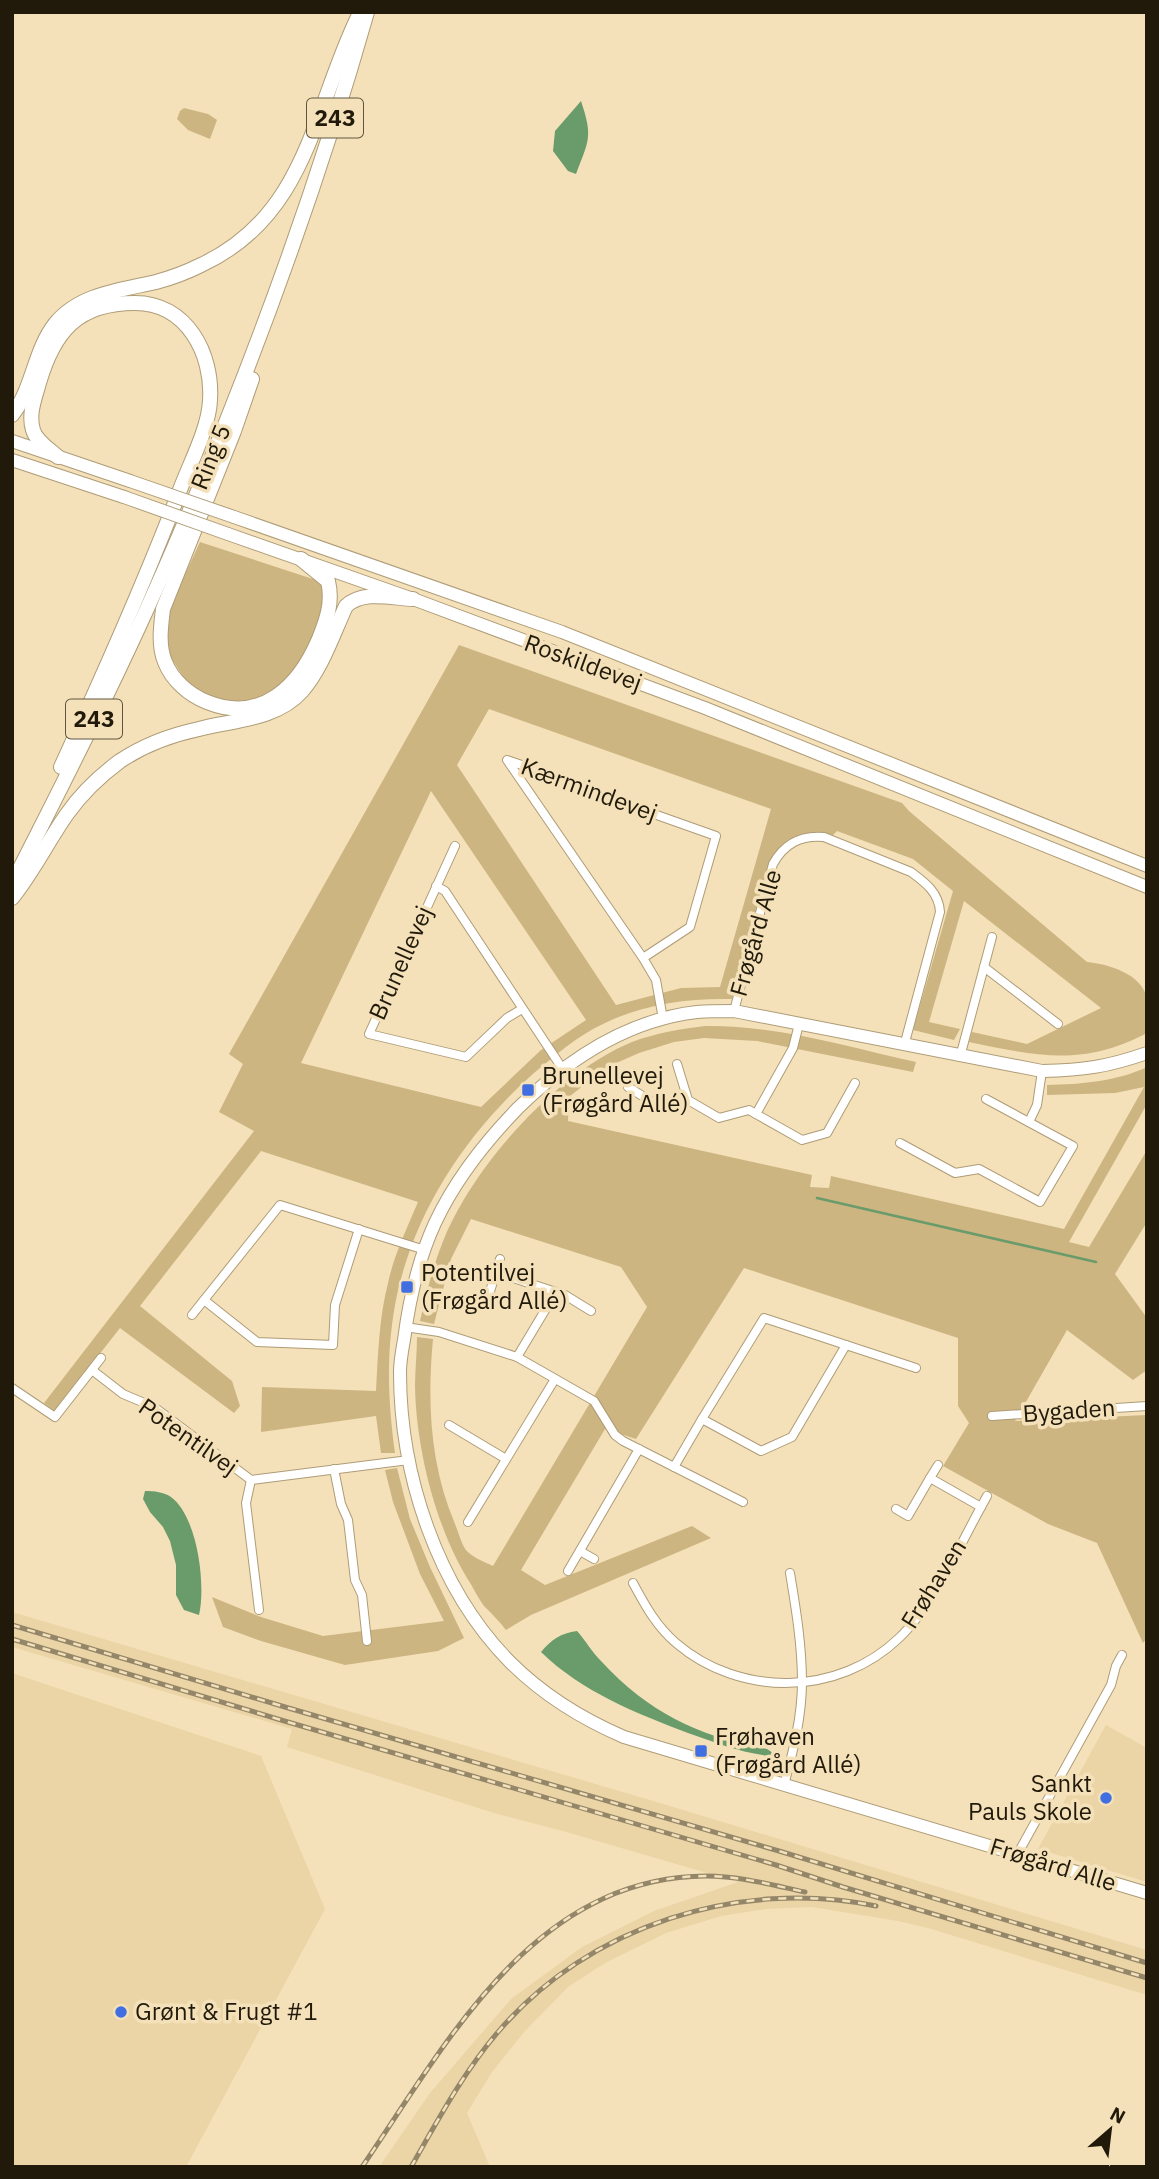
<svg xmlns="http://www.w3.org/2000/svg" width="1159" height="2179" font-family="'IBM Plex Sans',sans-serif">
<style>
.built{fill:#ebd4a5}
.green{fill:#cdb581;fill-rule:evenodd}
.water{fill:#6a9b6b}
.lines{fill:none;stroke-linecap:round;stroke-linejoin:round}
.stream{stroke:#6a9b6b;stroke-width:2.5}
.street-casing{stroke:#ae9c77;stroke-width:10}
.secondary-casing{stroke:#ae9c77;stroke-width:14}
.highway-casing{stroke:#ae9c77;stroke-width:16}
.street{stroke:#fff;stroke-width:8}
.secondary{stroke:#fff;stroke-width:12}
.highway{stroke:#fff;stroke-width:14}
.rail-casing{stroke:#948669;stroke-width:5}
.rail{stroke:#f4e1b9;stroke-width:2.5;stroke-dasharray:8;stroke-linecap:butt}
.secondary-bridge-casing{stroke:#ae9c77;stroke-width:14;stroke-linecap:butt}
.secondary-bridge{stroke:#fff;stroke-width:12}
.poi-dot{fill:#416ee0;stroke:#f4e1b9;stroke-width:2.5}
.labels{text-anchor:middle;stroke-width:7;stroke-linejoin:round;paint-order:stroke}
.shield{fill:#f4e1b9;stroke:#60563f;stroke-width:2}
.shield-label{font-size:23px;font-weight:bold;fill:#211a0b}
.street-label{font-size:24px;fill:#211a0b;stroke:#f4e1b9}
.poi-label{font-size:24px;fill:#211a0b;stroke:#f4e1b9;text-anchor:start}
</style>
<rect width="100%" height="100%" fill="#f4e1b9"/>
<g class="built">
<path d="M12 1612 660 1803 1147 1950V1995L928 1928 898 1921 812 1907 766 1909 721 1916 666 1933 605 1963 568 1987 525 2031 492 2072 467 2113 490 2167H379L430 2093 511 1999 582 1947 654 1911 738 1882 563 1831 494 1813 287 1747 292 1729 12 1647Z"/>
<path d="M12 1673 261 1756 325 1909 186 2167H12Z"/>
<path d="M1106 1725 1147 1748V1882L1038 1849Z"/>
</g>
<g class="green">
<path d="M184 108 208 114 217 120 210 139 188 130 177 119 180 111Z"/>
<path d="M200 542 322 582 327 601 313 637 287 682 272 695 253 702 215 700 199 692 186 681 171 658 167 643 166 626 170 607Z"/>
<path d="M459 645 902 803 909 811 1087 962C1108 964 1143 974 1147 999 1148 1009 1147 1022 1147 1033 1083 1067 1036 1056 969 1042L972 1032 1027 1044 1101 1008 964 901 929 1022 960 1029 954 1040 913 1030 953 891 913 859 837 831 832 836 816 832 802 834 788 840 774 855 768 866 732 999C688 998 643 1004 603 1024 577 1036 556 1055 534 1073 465 1134 412 1214 395 1305 386 1356 388 1402 395 1453H381L376 1416 261 1432 262 1387 376 1391C378 1355 379 1318 388 1283 394 1255 407 1228 418 1202L261 1151 140 1306 232 1381 240 1406 234 1413 120 1328 55 1411 44 1403 254 1131 219 1112 243 1064 229 1054ZM489 709 771 809 720 987 681 988 616 1005 457 765ZM431 791 586 1020 541 1050 481 1107 301 1063Z"/>
<path d="M705 1026C776 1025 847 1047 916 1062L913 1072 757 1041 704 1038 674 1042 639 1053 605 1068 569 1097 568 1121 812 1175 810 1187 829 1188 831 1176 1064 1229 1144 1087 1115 1093 1047 1095V1085C1081 1084 1115 1082 1147 1067V1104L1069 1242 1089 1247 1147 1150V1222L1115 1274 1147 1318V1370L1133 1380 1067 1330 1015 1421 1147 1415V1638L1143 1643 1097 1543 1048 1524 943 1466 969 1423 958 1406V1338L744 1268 636 1439 605 1429 521 1570 545 1585 692 1526 711 1538 531 1615 506 1630C499 1621 492 1614 484 1606 478 1598 473 1587 467 1578 435 1525 416 1447 415 1386 415 1370 417 1353 417 1337L433 1339C427 1403 430 1465 455 1524 459 1533 462 1548 469 1553 476 1559 485 1562 493 1566L647 1307 621 1267 471 1219 451 1259 434 1324 420 1321C426 1295 432 1269 442 1244 471 1168 556 1073 632 1042 656 1033 680 1029 705 1026Z"/>
<path d="M397 1468 410 1519 430 1567 464 1638 438 1651 345 1665 261 1641 223 1627 212 1597 261 1617 323 1636 444 1621 420 1574 393 1502 385 1470Z"/>
</g>
<g class="water">
<path d="M581 101C593 137 589 140 576 174L568 171 553 151 555 131Z"/>
<path d="M145 1491C154 1491 164 1492 171 1497 198 1517 206 1586 199 1615L184 1610 176 1595V1565L170 1541 163 1527 150 1512 143 1499Z"/>
<path d="M577 1631C586 1641 592 1652 601 1661 649 1713 698 1736 767 1749L773 1753 772 1756C743 1754 715 1742 688 1733 636 1713 582 1692 541 1652 551 1640 561 1633 577 1631Z"/>
</g>
<g class="lines">
<path class="stream" d="M817 1198 1096 1262"/>
<g class="street-casing">
<g id="street">
<path d="M455 846 369 1034 466 1057 507 1018 522 1009"/>
<path d="M436 886 445 891 562 1068"/>
<path d="M643 958 690 927 716 836 603 796 592 789 507 760 643 958 656 980 663 1019"/>
<path d="M984 967 1058 1024"/>
<path d="M734 1011 773 864C784 844 800 835 824 837L911 872C926 883 939 893 940 912L904 1046"/>
<path d="M799 1024 793 1048 756 1114 802 1140 827 1133 855 1083"/>
<path d="M960 1057 992 937"/>
<path d="M677 1064 688 1100 719 1118 749 1110 756 1114"/>
<path d="M628 1087 665 1110 688 1100"/>
<path d="M1029 1122 1037 1105 1042 1071"/>
<path d="M900 1143 955 1173 979 1169 1040 1202 1073 1146 986 1099"/>
<path d="M495 1272 565 1295 591 1311"/>
<path d="M204 1300 257 1342 333 1345 335 1305 359 1229"/>
<path d="M487 1301 500 1259"/>
<path d="M192 1315 280 1205 425 1250"/>
<path d="M405 1327 439 1332 517 1357 594 1401 615 1435 623 1441 743 1502"/>
<path d="M517 1357 556 1292"/>
<path d="M92 1370 123 1394 154 1407 251 1480 409 1460"/>
<path d="M12 1388 55 1417 101 1358"/>
<path d="M992 1416 1147 1406"/>
<path d="M702 1419 764 1318 846 1345"/>
<path d="M449 1425 506 1459"/>
<path d="M674 1467 702 1419 761 1451 792 1437 846 1345 916 1368"/>
<path d="M334 1469 341 1504 348 1520 355 1580 362 1595 367 1641"/>
<path d="M930 1478 938 1465"/>
<path d="M251 1480 246 1503 259 1610"/>
<path d="M981 1507 987 1496"/>
<path d="M468 1522 555 1379"/>
<path d="M580 1551 594 1559"/>
<path d="M568 1571 639 1449"/>
<path d="M633 1583C645 1605 656 1626 676 1643 740 1698 839 1696 899 1638 932 1607 959 1547 981 1507L930 1478 908 1516 896 1509"/>
<path d="M784 1785C793 1752 802 1717 802 1682 802 1646 796 1609 790 1573"/>
<path d="M1017 1855 1111 1685 1116 1666 1122 1655"/>
</g>
</g>
<g class="secondary-casing">
<g id="secondary">
<path d="M12 441 130 481"/>
<path d="M12 460 124 497"/>
<path d="M234 517 562 632 1147 866"/>
<path d="M228 534 413 599 705 708 1147 887"/>
<path d="M1147 1053C1107 1067 1083 1070 1042 1071L734 1011C722 1011 709 1011 697 1012 627 1020 567 1060 518 1108 485 1142 455 1180 435 1223 418 1260 409 1301 404 1340 402 1351 400 1361 400 1372 400 1475 437 1588 510 1662 543 1695 582 1719 624 1737L1147 1893"/>
</g>
</g>
<g class="highway-casing">
<g id="highway">
<path d="M252 379 234 431 163 609C161 626 158 645 165 662 172 680 189 695 207 702 262 724 299 686 319 639 327 619 333 602 328 581L301 559"/>
<path d="M12 415C33 389 34 351 55 324 79 294 121 290 156 282 171 278 187 272 201 265 307 216 313 110 358 17"/>
<path d="M58 457C49 449 36 441 33 430 28 414 35 398 39 383 54 331 78 303 135 303 187 303 213 354 210 400 209 428 190 463 180 490 144 584 103 676 61 767"/>
<path d="M12 884C68 774 124 664 173 550 248 376 315 195 367 12"/>
<path d="M12 898C33 872 48 841 67 814 81 794 101 775 120 761 144 745 171 735 199 729 234 720 276 720 302 691 322 668 333 634 346 606 363 590 391 598 413 599"/>
</g>
</g>
<use href="#street" class="street"/>
<use href="#secondary" class="secondary"/>
<use href="#highway" class="highway"/>
<g class="rail-casing">
<g id="rail">
<path d="M12 1625 285 1707 779 1851 1147 1963"/>
<path d="M12 1639 281 1720 776 1865 843 1887 1147 1978"/>
<path d="M362 2167C447 2043 533 1877 706 1876 740 1876 772 1885 805 1892"/>
<path d="M411 2167C438 2120 463 2073 498 2032 589 1925 740 1878 876 1906"/>
</g>
</g>
<use href="#rail" class="rail"/>
<g class="secondary-bridge-casing">
<g id="secondary-bridge">
<path d="M130 481 234 517"/>
<path d="M124 497 228 534"/>
</g>
</g>
<use href="#secondary-bridge" class="secondary-bridge"/>
</g>
<g class="poi-dot">
<rect x="521" y="1083" width="14" height="14" rx="3.5"/>
<rect x="400" y="1280" width="14" height="14" rx="3.5"/>
<rect x="694" y="1744" width="14" height="14" rx="3.5"/>
<circle cx="1106" cy="1798" r="7"/>
<circle cx="121" cy="2012" r="7"/>
</g>
<g class="labels">
<g class="shield">
<rect x="307" y="98.5" width="56" height="39" rx="5"/>
<rect x="66" y="699.5" width="56" height="39" rx="5"/>
</g>
<g class="shield-label">
<text x="335" y="126">243</text>
<text x="94" y="727">243</text>
</g>
<g class="street-label">
<text transform="translate(211 457) rotate(-68)" y="8">Ring 5</text>
<text transform="translate(583 663) rotate(20)" y="8">Roskildevej</text>
<text transform="translate(589 790) rotate(20)" y="8">Kærmindevej</text>
<text transform="translate(756 933) rotate(-74)" y="8">Frøgård Alle</text>
<text transform="translate(401 963) rotate(-66)" y="8">Brunellevej</text>
<text transform="translate(1069 1411) rotate(-4)" y="8">Bygaden</text>
<text transform="translate(188 1437) rotate(35)" y="8">Potentilvej</text>
<text transform="translate(934 1584) rotate(-58)" y="8">Frøhaven</text>
<text transform="translate(1053 1865) rotate(17)" y="8">Frøgård Alle</text>
</g>
<g class="poi-label">
<text x="542" y="1084">Brunellevej<tspan x="542" dy="28">(Frøgård Allé)</tspan></text>
<text x="421" y="1281">Potentilvej<tspan x="421" dy="28">(Frøgård Allé)</tspan></text>
<text x="715" y="1745">Frøhaven<tspan x="715" dy="28">(Frøgård Allé)</tspan></text>
<text x="1092" y="1792" text-anchor="end">Sankt<tspan x="1092" dy="28">Pauls Skole</tspan></text>
<text x="135" y="2020">Grønt &amp; Frugt #1</text>
</g>
</g>
<rect width="1159" height="2179" fill="none" stroke="#211a0b" stroke-width="28"/>
<g transform="translate(1110 2130) rotate(28)" stroke="#f4e1b9" stroke-width="5" paint-order="stroke">
<path d="M0-5L12 26L0 18L-12 26Z" fill="#211a0b"/>
<text y="-10" font-size="19" font-weight="bold" text-anchor="middle" fill="#211a0b">N</text>
</g>
</svg>
